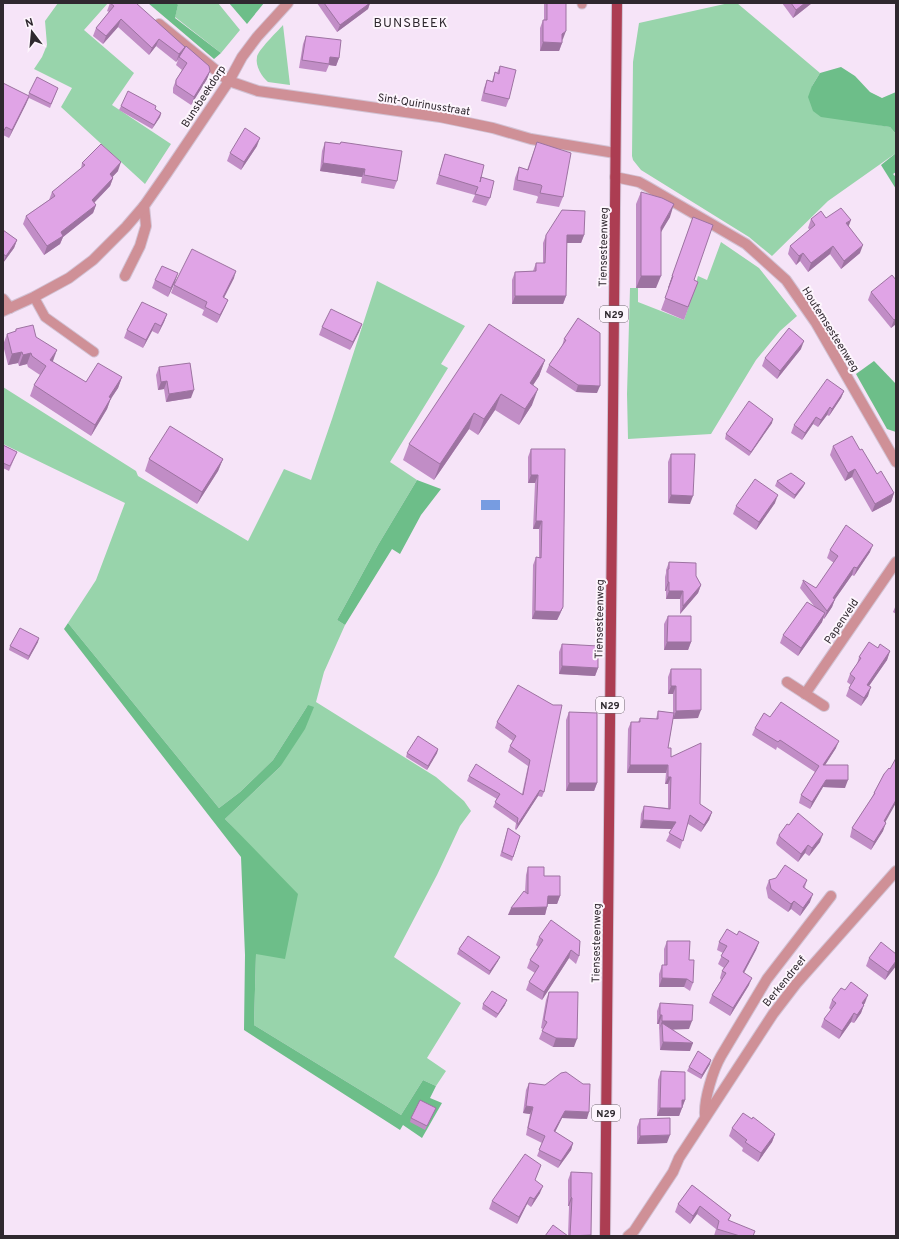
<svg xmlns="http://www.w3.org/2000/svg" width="899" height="1239" font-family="Overpass,sans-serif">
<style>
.green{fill:#98d4ab}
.forest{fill:#6dbe89}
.water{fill:#779ce1}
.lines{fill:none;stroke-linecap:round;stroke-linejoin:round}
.service-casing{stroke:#d2c2d4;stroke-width:11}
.minor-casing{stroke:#d2c2d4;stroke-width:12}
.tertiary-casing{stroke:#d2c2d4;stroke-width:12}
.primary-casing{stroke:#d2c2d4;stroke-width:12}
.service{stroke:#cf9097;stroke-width:9}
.minor{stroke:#cf9097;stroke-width:10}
.tertiary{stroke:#cf9097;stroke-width:10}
.primary{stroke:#ac3d52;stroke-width:10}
.wall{fill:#c18dc6}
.shaded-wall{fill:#9d73a1}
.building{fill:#e0a4e6;stroke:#9d73a1}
.labels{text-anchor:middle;stroke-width:4;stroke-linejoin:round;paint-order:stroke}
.shield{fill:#fdf5fd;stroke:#6d666d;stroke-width:1}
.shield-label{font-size:10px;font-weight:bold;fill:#2f282f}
.street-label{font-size:11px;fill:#2f282f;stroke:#fdf5fd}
.quarter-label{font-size:13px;letter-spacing:1px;fill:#2f282f;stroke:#fdf5fd}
</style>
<rect width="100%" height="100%" fill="#f6e4f8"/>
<g class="green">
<path d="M58 3H108L84 30 134 73 112 105 171 144 145 184 61 107 72 88 34 69 42 57 47 45 45 21Z"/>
<path d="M177 3H218L240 30 221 53 175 17 178 5Z"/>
<path d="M729 3H737L820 73 812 86 857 121 890 127 896 134V153L828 201 772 256 749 237 641 170 633 160 632 156 633 62 639 23Z"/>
<path d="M283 25 290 85 268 82C262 77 255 66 257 57 258 50 277 32 283 25Z"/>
<path d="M721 242 759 268 797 316 780 331 756 360 711 434 628 439 627 394 630 288H638V302L684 320 693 294 698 276 707 280Z"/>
<path d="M377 281 465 326 441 364 448 368 390 462 417 480 378 545 337 620 345 625 324 672 316 702 436 777 464 801 471 811 460 826 437 875 394 957 461 1003 427 1058 446 1071 436 1086 423 1080 401 1115 254 1025 256 954 238 833 225 819 280 767 308 705 273 760 240 792 219 808 68 623 96 580 125 503 3 444V387L136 471 138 476 248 541 284 469 311 480 332 419Z"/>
</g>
<g class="forest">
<path d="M148 3H177L178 5 175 18 221 53 214 59Z"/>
<path d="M229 3H264L247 24Z"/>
<path d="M841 67 855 76 870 92 882 98 896 92V134L890 127 821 117 813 111 808 97 812 86 820 73Z"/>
<path d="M896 153V172L893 174 896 177V189L881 165Z"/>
<path d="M874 361 896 384V432L887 429 856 374Z"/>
<path d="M417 480 441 489 421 515 400 554 392 549 345 625 337 620 378 545Z"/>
<path d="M68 623 219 808 240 792 273 760 308 705 314 707 305 729 280 767 225 819 298 894 285 959 256 954 254 1025 401 1115 423 1080 436 1086 430 1098 442 1103 422 1138 403 1125 400 1130 244 1030 245 955 241 857 64 629Z"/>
</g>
<rect class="water" x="481" y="500" width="19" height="10"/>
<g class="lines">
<g class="service-casing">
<g id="service">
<path d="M582 4V3"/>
<path d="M34 297 45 317 94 352"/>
</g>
</g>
<g class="minor-casing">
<g id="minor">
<path d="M159 24 229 81 242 57 257 37 288 3"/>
<path d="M125 276 140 246 146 226 144 206"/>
<path d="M3 299 10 308"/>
<path d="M787 682 824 706"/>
<path d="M805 694 896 562"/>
<path d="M705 1115C704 1099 713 1070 721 1056L767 979 831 896"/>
<path d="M628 1236 634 1231 673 1172 679 1158 773 1014 796 984 896 871"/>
</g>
</g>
<g class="tertiary-casing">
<g id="tertiary">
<path d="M615 177 639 182 648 187 746 244 786 280 816 323 896 462"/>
<path d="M3 311 34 297 69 278 93 260 126 227 144 206 167 173 229 81 258 91 440 117 493 128 531 139 615 153"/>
</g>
</g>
<g class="primary-casing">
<path id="primary" d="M605 1236 617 3"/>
</g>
<use href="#service" class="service"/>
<use href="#minor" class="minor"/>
<use href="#tertiary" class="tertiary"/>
<use href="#primary" class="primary"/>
</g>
<g class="wall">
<path d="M110 3 210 71 207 79 191 105 173 93V88L176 80 182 70 176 65 178 60 176 62 156 46 149 55 118 27 103 44 93 36 96 28 109 12 107 11Z"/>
<path d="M317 3H370L368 9 337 32Z"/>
<path d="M544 3H566L562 43 559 51H540V28L543 20H544Z"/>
<path d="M782 3H812L793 18Z"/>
<path d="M306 36 339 58 336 66 329 65 326 72 299 68 303 44Z"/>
<path d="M500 66 509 99 506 107 481 101 484 88 487 80 492 81 495 72 497 73Z"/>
<path d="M3 83 28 96 29 93 58 88 50 108 29 98 9 138 3 135Z"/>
<path d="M121 106 155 109 161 113 160 117 152 129 119 110Z"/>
<path d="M325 142 340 144 341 142 397 181 394 189 361 183 362 177 320 171 322 151Z"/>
<path d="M537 142 563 197 559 207 536 203 538 197 537 196 513 190 515 178 519 167 527 170Z"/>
<path d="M257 146 241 170 227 161 230 153Z"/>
<path d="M445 154 480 182 490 198 486 206 472 202 475 195 436 184Z"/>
<path d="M82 163 118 171 112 177 113 178 110 186 94 203 96 205 93 213 63 237 60 244 44 255 23 224 26 216 49 200 52 192 81 169Z"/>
<path d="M641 192 670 217 661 231 656 288H636V204Z"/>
<path d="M693 217 694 280 698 282 684 320 661 310 669 288H668Z"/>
<path d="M826 218 848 226 860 253 841 269 830 254 808 272 800 261 796 265 788 254 790 246 810 230 808 228 811 219Z"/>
<path d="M3 230 17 240 14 248 3 263Z"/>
<path d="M546 235H584L581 243H567L566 296 563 304H512V280L515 272 533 271 536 263H543V243Z"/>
<path d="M234 278 224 298 228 300 225 307 217 323 202 315 204 310 171 293 174 285Z"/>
<path d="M155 280 175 282 168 297 152 288Z"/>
<path d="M896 280V324L891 328 868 300 871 292Z"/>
<path d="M167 314 164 322 158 334 152 331 143 348 124 338 127 330Z"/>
<path d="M578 318 597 393 576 392 546 372 549 365 562 346 564 339Z"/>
<path d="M362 324 359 332 350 350 319 335 322 327Z"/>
<path d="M16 329 36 337 52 361 86 382 122 377 118 388 111 398 107 409 91 436 30 396 34 385 40 375 28 367 27 364 19 366 18 363 8 365 3 345 7 334 15 332Z"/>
<path d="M801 349 777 379 762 366 765 358Z"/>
<path d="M545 360 539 376 533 385 532 405 519 425 495 410 478 435 469 429 434 480 403 460 409 444Z"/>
<path d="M159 367 191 398 166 402 164 389 158 390 156 375Z"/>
<path d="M844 391 841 398 829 416 827 415 818 427 813 424 802 440 791 433 794 425Z"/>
<path d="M772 423 749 456 725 439 726 434Z"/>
<path d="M3 445 17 452 9 471 3 468Z"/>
<path d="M833 446 860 450 877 474 894 493 891 502 872 512 852 477 845 481 830 455Z"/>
<path d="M531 449H565L563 607 560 614 557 620 532 619 533 565 536 557 539 558V529H533L535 483H528V457Z"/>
<path d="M671 454 690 504 668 503V462Z"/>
<path d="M149 459H223L218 471 197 504 145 471Z"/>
<path d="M777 481 805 483 803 487 794 499 775 486Z"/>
<path d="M775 503 756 530 733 514 736 506Z"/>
<path d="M830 550 870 552 854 576 852 575 835 599 832 607 824 619 823 618 822 622 798 656 780 643 783 635 814 606 800 588 803 581 816 588 834 563 827 558Z"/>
<path d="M669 562 696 576 701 585 698 593 680 614V599H666V591H665V577L666 573V570Z"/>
<path d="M896 605V614L893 612Z"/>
<path d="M668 616 691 642 688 650H664V624Z"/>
<path d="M38 642 28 660 9 650 10 646Z"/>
<path d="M562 644 598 668 595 676 559 674V652Z"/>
<path d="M878 648 890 651 887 660 869 686 868 696 861 706 846 696 849 688 851 685 847 682 850 674 857 664 859 657Z"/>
<path d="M671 669 698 718 673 719 668 748 671 757 700 804 712 812 709 820 701 832 688 824 680 849 666 841 672 829 640 828 641 814 644 806 668 808V784H665L666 773H627L628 729 631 722H638L640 718 656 719 658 711 673 713V694H668V677Z"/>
<path d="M518 685 544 792 542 797 538 796 516 830 515 829 516 823 493 807 497 799 467 781 469 776 522 794 528 766 508 752 510 746 513 741 495 728 497 722Z"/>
<path d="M569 712 597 783 594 791H566V720Z"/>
<path d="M770 717 836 748 825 765 845 788 823 787 810 809 799 803 801 795 815 772 777 747 776 750 752 735 755 728Z"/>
<path d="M438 749 437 753 427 770 406 757 407 753Z"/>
<path d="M884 774 885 822 883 831 871 850 850 837 852 828 871 799 874 793Z"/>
<path d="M508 828 520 836 512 861 500 856Z"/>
<path d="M779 835 820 842 809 856 805 853 798 862 777 845 776 843Z"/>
<path d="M528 867 544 876 560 896 557 904H548L547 907 545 915H508L525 892 526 875Z"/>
<path d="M769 880H807L805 887 810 902 800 916 791 909 788 912 768 898 766 888Z"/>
<path d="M737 935 759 942 756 950 744 973 749 985 730 1016 709 1003 712 995 721 980 720 978 722 971 724 968 718 964 723 953 717 950 719 942Z"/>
<path d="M539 937 580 941 579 956 576 964 569 958 542 1000 526 990 529 982 535 973 527 968 530 960 538 947 536 945Z"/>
<path d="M667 941 689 960 693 983 690 991 684 987H659V974L662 965H664V949Z"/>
<path d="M459 949 500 957 498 961 489 975 457 954Z"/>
<path d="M896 954V966L885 980 866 966 869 958Z"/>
<path d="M549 992 574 1047H553L539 1039 543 1029 541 1028 546 1000Z"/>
<path d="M832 1000 865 1003 864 1004 861 1013 854 1023 851 1022 839 1039 821 1027 824 1019 831 1010 829 1008Z"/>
<path d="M660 1003 689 1029H673L690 1051 660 1050 659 1024H657V1011Z"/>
<path d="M483 1004 505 1005 496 1018 482 1009Z"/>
<path d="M710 1064 701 1079 687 1071 689 1067Z"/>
<path d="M661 1071 685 1100 679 1116H657L658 1080Z"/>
<path d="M529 1083 587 1119 562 1118 555 1132 573 1143 571 1150 558 1168 537 1156 542 1143 526 1135 530 1114 523 1113 526 1090Z"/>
<path d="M436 1108 425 1130 410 1122 411 1118Z"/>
<path d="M640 1119 667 1143 637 1144V1127Z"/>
<path d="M752 1119 775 1134 772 1142 758 1162 742 1151 743 1148 729 1136 732 1128Z"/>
<path d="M541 1165 535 1180 540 1193 531 1207 527 1204 517 1224 489 1209 492 1201Z"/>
<path d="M571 1172 591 1235V1236H545H568L569 1206H568V1180Z"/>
<path d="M692 1185 731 1215 729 1220 753 1236H714L716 1229 697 1214 690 1224 675 1212 678 1204Z"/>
</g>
<g class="shaded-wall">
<path d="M370 3 368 9 337 32 340 25Z"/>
<path d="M805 3H812L793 18 796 10Z"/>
<path d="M121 19 118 27 103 44 106 36Z"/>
<path d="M566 31 563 39 559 42 562 34Z"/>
<path d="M159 39 156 46 149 55 152 48Z"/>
<path d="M543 42 562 43 559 51H540Z"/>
<path d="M185 47 180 58 179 57 176 62 179 54Z"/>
<path d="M330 57 339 58 336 66 329 65Z"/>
<path d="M210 71 207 79 191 105 194 97Z"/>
<path d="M29 96 26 104 9 138 12 130Z"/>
<path d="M161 113 160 117 152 129 154 125Z"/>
<path d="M260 138 257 146 241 170 244 162Z"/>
<path d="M121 162 118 171 107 183 110 174Z"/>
<path d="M323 163 365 169 362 177 320 171Z"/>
<path d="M113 178 110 186 89 208 92 200Z"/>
<path d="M674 204 670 217 657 239 661 227Z"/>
<path d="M96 205 93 213 63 237 60 244 44 255 47 246 61 232Z"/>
<path d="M851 220 848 228 846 223Z"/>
<path d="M567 235H584L581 243H564Z"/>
<path d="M17 240 14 248 3 263 6 256Z"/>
<path d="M863 245 860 253 841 269 844 261Z"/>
<path d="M833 246 830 254 808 272 811 263Z"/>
<path d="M803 253 800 261 796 265 799 256Z"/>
<path d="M236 271 234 278 220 305 223 297Z"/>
<path d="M178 273 175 282 168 297 171 288Z"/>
<path d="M641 276H661L656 288H636Z"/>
<path d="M672 276H673L669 288H668Z"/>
<path d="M515 296H566L563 304H512Z"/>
<path d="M228 300 225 307 217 323 220 315Z"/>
<path d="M167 314 164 322 158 334 161 326Z"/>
<path d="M896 318V324L891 328 894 320Z"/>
<path d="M155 323 152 331 143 348 146 340Z"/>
<path d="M362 324 359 332 350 350 353 342Z"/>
<path d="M804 341 801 349 777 379 780 371Z"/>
<path d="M57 350 53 361 46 371 50 360Z"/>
<path d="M22 352 18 363 8 365 12 354Z"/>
<path d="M31 353 27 364 19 366 23 355Z"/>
<path d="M545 360 539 376 524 399 530 383Z"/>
<path d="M122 377 118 388 105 408 109 397Z"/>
<path d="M167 381 164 389 158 390 161 382Z"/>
<path d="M578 385 600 386 597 393 576 392Z"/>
<path d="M538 389 532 405 519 425 525 409Z"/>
<path d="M194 390 191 398 166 402 169 394Z"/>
<path d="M844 391 841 398 829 416 832 409Z"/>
<path d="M501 394 495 410 478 435 484 419Z"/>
<path d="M111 398 107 409 91 436 95 425Z"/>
<path d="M830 407 827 415 818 427 821 420Z"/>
<path d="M474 413 469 429 434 480 440 464Z"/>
<path d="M816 417 813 424 802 440 805 433Z"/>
<path d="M773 419 772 423 749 456 751 452Z"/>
<path d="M223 459 218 471 197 504 202 492Z"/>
<path d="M855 469 852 477 845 481 848 473Z"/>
<path d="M531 475H538L535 483H528Z"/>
<path d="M805 483 803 487 794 499 795 495Z"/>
<path d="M894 493 891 502 872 512 875 504Z"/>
<path d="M671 495 693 496 690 504 668 503Z"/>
<path d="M778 495 775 503 756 530 759 522Z"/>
<path d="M536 521H542L539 529H533Z"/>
<path d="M873 545 870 552 854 576 857 568Z"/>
<path d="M854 567 852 575 831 605 833 598Z"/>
<path d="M668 582H669L666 591H665Z"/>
<path d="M701 585 698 593 680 614 683 606Z"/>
<path d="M669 591H683L680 599H666Z"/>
<path d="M835 599 832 607 824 619 827 611Z"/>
<path d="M563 607 560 614 557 620 532 619 535 611Z"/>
<path d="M825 613 822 622 798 656 801 648Z"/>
<path d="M39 638 38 642 28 660 29 656Z"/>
<path d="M667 642H691L688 650H664Z"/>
<path d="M890 651 887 660 864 693 867 685Z"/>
<path d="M562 666 598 668 595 676 559 674Z"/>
<path d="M671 686H676L673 694H668Z"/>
<path d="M871 687 868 696 861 706 864 698Z"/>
<path d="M701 710 698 718 673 719 676 711Z"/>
<path d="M839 741 836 748 820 773 823 765Z"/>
<path d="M438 749 437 753 427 770 428 766Z"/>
<path d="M630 765H668L666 773H627Z"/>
<path d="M668 777H671L668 784H665Z"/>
<path d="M826 780H848L845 788 823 787 810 809 812 802Z"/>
<path d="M569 783H597L594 791H566Z"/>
<path d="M540 790 538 796 516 830 518 824Z"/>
<path d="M896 800V803L881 830 884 821Z"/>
<path d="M712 812 709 820 701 832 704 825Z"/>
<path d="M643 820 676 822 673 829 640 828Z"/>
<path d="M886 823 883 831 871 850 874 842Z"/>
<path d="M823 834 820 842 809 856 812 848Z"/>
<path d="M808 845 805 853 798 862 801 854Z"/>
<path d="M813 894 810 902 800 916 803 908Z"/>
<path d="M548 896H560L557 904H545Z"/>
<path d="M794 901 791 909 788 912 791 904Z"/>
<path d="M547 907 545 915H508L511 908Z"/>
<path d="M759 942 756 950 740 980 743 972Z"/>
<path d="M571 950 569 958 542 1000 544 992Z"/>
<path d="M500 957 498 961 489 975 490 971Z"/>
<path d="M896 961V966L885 980 888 972Z"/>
<path d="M662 978 687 979 684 987H659Z"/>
<path d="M752 978 749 985 730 1016 733 1008Z"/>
<path d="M868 995 865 1003 859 1011 862 1003Z"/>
<path d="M507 1000 505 1005 496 1018 498 1014Z"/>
<path d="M864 1005 861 1013 854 1023 857 1015Z"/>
<path d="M854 1013 851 1022 839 1039 842 1031Z"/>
<path d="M660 1015H662L659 1024H657Z"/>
<path d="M662 1021H692L689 1029 663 1030 662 1023 659 1030Z"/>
<path d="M556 1038 577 1039 574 1047H553Z"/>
<path d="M663 1042 693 1043 690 1051 660 1050Z"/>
<path d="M711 1060 710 1064 701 1079 702 1075Z"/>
<path d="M682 1100H685L679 1116H657L660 1108Z"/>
<path d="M526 1106 533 1107 530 1114 523 1113Z"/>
<path d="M565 1111 589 1112 587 1119 562 1118 552 1138 554 1131Z"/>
<path d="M775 1134 772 1142 758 1162 761 1153Z"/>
<path d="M670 1135 667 1143 637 1144 640 1136Z"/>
<path d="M573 1143 571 1150 558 1168 561 1161Z"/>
<path d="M543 1186 540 1193 531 1207 534 1199Z"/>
<path d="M530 1197 527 1204 517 1224 519 1217Z"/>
<path d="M571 1197 572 1198 569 1206H568Z"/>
<path d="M700 1206 697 1214 690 1224 693 1216Z"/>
<path d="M591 1235V1236H570Z"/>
</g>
<g class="building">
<path d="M110 3H136L185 47 179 54 159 39 152 48 121 19 106 36 96 28 114 6Z"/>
<path d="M324 3H370L340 25Z"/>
<path d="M547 3H566V31L562 34V43L543 42V20H547Z"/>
<path d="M791 3H805L796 10Z"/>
<path d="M306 36 341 40 339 58 330 57 329 64 302 60Z"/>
<path d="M186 46 209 66 210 71 194 97 176 85V80L187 63 179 57Z"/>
<path d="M500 66 516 70 509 99 484 93 487 80 493 82 495 72 499 74Z"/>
<path d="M37 77 58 88 51 104 29 93Z"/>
<path d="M3 83 29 96 12 130 6 127 3 132Z"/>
<path d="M128 91 156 106 155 109 161 113 154 125 121 106Z"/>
<path d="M245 128 260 138 244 162 230 153Z"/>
<path d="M325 142 340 144 341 142 402 151 397 181 364 175 365 169 323 163Z"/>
<path d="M537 142 571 153 563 197 540 193 542 186 541 185 517 180 519 167 528 170Z"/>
<path d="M101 144 121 162 110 174 113 178 92 200 96 205 61 232 63 236 47 246 26 216 55 196 52 192 85 165 82 163Z"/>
<path d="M445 154 484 165 480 182 481 177 494 181 490 198 475 194 478 187 439 175Z"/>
<path d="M641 192 662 198 674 204 661 227V276H641Z"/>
<path d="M841 208 851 220 846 223 863 245 844 261 833 246 811 263 803 253 799 256 790 246 815 225 811 219 821 211 826 218Z"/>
<path d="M562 210 585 211 584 235H567L566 296H515V272L536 271V263H545L546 235Z"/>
<path d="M693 217 713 225 694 280 698 282 688 307 665 298 673 276H672Z"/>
<path d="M3 230 17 240 6 256 3 254Z"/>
<path d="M192 249 236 271 223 297 228 300 220 315 205 307 207 302 174 285Z"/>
<path d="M162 266 178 273 171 288 155 280Z"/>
<path d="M892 275 896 280V318L894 320 871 292Z"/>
<path d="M142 302 167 314 161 326 155 323 146 340 127 330Z"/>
<path d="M331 309 362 324 353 342 322 327Z"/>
<path d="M578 318 600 333V386L578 385 549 365 566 340 564 339Z"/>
<path d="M489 324 545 360 530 383 538 389 525 409 501 394 484 419 474 413 440 464 409 444Z"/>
<path d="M33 325 36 337 57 350 50 360 86 382 98 363 122 377 109 397 111 398 95 425 34 385 46 366 32 356 31 353 23 355 22 352 12 354 7 334 16 331V329Z"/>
<path d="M789 328 804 341 780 371 765 358Z"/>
<path d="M190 363 194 390 169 394 167 381 161 382 159 367Z"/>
<path d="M827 379 844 391 832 409 830 407 821 420 816 417 805 433 794 425Z"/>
<path d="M749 401 773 419 751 452 726 434Z"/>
<path d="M170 426 223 459 202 492 149 459Z"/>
<path d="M852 436 860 450 862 449 877 474 881 471 894 493 875 504 855 469 848 473 833 446Z"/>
<path d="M3 445 17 452 10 466 3 463Z"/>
<path d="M531 449H565L563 607 560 612 535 611 536 557 541 558 542 521H536L538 475H531Z"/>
<path d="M671 454H695L693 496 671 495Z"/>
<path d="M791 473 805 483 795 495 777 481Z"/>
<path d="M755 479 778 495 759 522 736 506Z"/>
<path d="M846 525 873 545 857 568 854 567 833 598 835 599 827 611 803 581V580L816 588 838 556 830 550Z"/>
<path d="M669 562 696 563V576L701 585 683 606V591H669V582H668V569H669Z"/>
<path d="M807 602 825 613 801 648 783 635Z"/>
<path d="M668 616H691V642H667Z"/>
<path d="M20 628 39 638 29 656 10 646Z"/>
<path d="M869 642 878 648 880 644 890 651 867 685 871 687 864 698 849 688 855 678 850 674 861 658 859 657Z"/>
<path d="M562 644 598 646V668L562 666Z"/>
<path d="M671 669H701V710L676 711V686H671Z"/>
<path d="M518 685 553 705H562L544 792 540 790 518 824H517L518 818 495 802 500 794 469 776 476 764 523 795 530 760 510 746 516 736 497 722Z"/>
<path d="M781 702 839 741 823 765H848V780H826L812 802 801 795 819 766 780 740 778 742 755 728 764 713 770 717Z"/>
<path d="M658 711 674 713 668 748H671V757L701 743 700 804 712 812 704 825 690 815 683 841 669 833 676 822 643 820 644 806 670 809 671 777H668V765H630L631 722H640V718L658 719Z"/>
<path d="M569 712 597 713V783H569Z"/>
<path d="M418 736 438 749 428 766 407 753Z"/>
<path d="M896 758V800L884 821 886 823 874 842 852 828 875 793H874L884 774 889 768 890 769Z"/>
<path d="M798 813 823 834 812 848 808 845 801 854 780 837 779 835 787 824 789 825Z"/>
<path d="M508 828 520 836 513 857 502 852Z"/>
<path d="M785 865 807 880 803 887 813 894 803 908 794 901 791 904 771 889 769 880 776 878Z"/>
<path d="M528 867H544V876H560V896H548L547 907 511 908 524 891 528 894Z"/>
<path d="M551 920 580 941 579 956 571 950 544 992 529 982 539 966 530 960 543 940 539 937Z"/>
<path d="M727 929 737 935 739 931 759 942 743 972 752 978 733 1008 712 995 726 973 722 971 729 961 721 956 727 946 719 942Z"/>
<path d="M468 936 500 957 490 971 459 949Z"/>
<path d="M667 941H690L689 960H694L693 983 687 979 662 978V965H667Z"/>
<path d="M881 942 896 954V961L888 972 869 958Z"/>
<path d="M851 982 868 995 862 1003 864 1005 857 1015 854 1013 842 1031 824 1019 836 1003 832 1000 841 988 845 990Z"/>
<path d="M492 991 507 1000 498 1014 483 1004Z"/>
<path d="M549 992H578L577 1039 556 1038 542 1031 547 1022 544 1020Z"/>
<path d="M660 1003 693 1005 692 1021H662V1015H660Z"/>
<path d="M662 1023 693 1043 663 1042Z"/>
<path d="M698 1051 711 1060 702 1075 689 1067Z"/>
<path d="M661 1071 685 1072V1100H682V1108H660Z"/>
<path d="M566 1072 583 1084H590L589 1112 565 1111 554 1131 573 1143 561 1161 539 1150 545 1136 528 1128 533 1107 526 1106 529 1083 545 1085 561 1073Z"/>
<path d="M420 1100 436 1108 427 1126 411 1118Z"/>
<path d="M743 1113 752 1119 753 1117 775 1134 761 1153 745 1142 747 1140 732 1128Z"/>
<path d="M670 1118V1135L640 1136V1119Z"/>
<path d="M525 1154 541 1165 535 1180 543 1186 534 1199 530 1197 519 1217 492 1201Z"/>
<path d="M571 1172 592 1173 591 1235 570 1236 572 1198 571 1197Z"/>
<path d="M692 1185 731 1215 728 1220 755 1231 753 1236H740L717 1229 719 1221 700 1206 693 1216 678 1204Z"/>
<path d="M553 1225 568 1236H545Z"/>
</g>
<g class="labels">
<g class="shield">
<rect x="600" y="306" width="28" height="16" rx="3"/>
<rect x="596" y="697" width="28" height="16" rx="3"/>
<rect x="592" y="1105" width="28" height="16" rx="3"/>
</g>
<g class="shield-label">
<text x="614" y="318">N29</text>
<text x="610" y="709">N29</text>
<text x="606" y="1117">N29</text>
</g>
<g class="street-label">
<text transform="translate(203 96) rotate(-57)" y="4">Bunsbeekdorp</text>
<text transform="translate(424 104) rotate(9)" y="4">Sint-Quirinusstraat</text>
<text transform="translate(603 247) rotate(-89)" y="4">Tiensesteenweg</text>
<text transform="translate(831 329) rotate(58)" y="4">Houtemsesteenweg</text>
<text transform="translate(599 619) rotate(-89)" y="4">Tiensesteenweg</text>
<text transform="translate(841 621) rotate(-56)" y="4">Papenveld</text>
<text transform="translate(596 943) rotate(-89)" y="4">Tiensesteenweg</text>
<text transform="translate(784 981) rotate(-51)" y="4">Berkendreef</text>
</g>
<g class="quarter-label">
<text x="411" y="27">BUNSBEEK</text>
</g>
</g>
<rect width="899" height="1239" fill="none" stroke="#2f282f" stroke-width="8"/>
<g transform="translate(32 32) rotate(344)" stroke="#fdf5fd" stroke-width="3" paint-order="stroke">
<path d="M0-3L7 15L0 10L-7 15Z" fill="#2f282f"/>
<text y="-6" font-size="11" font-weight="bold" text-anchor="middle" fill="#2f282f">N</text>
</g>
</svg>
